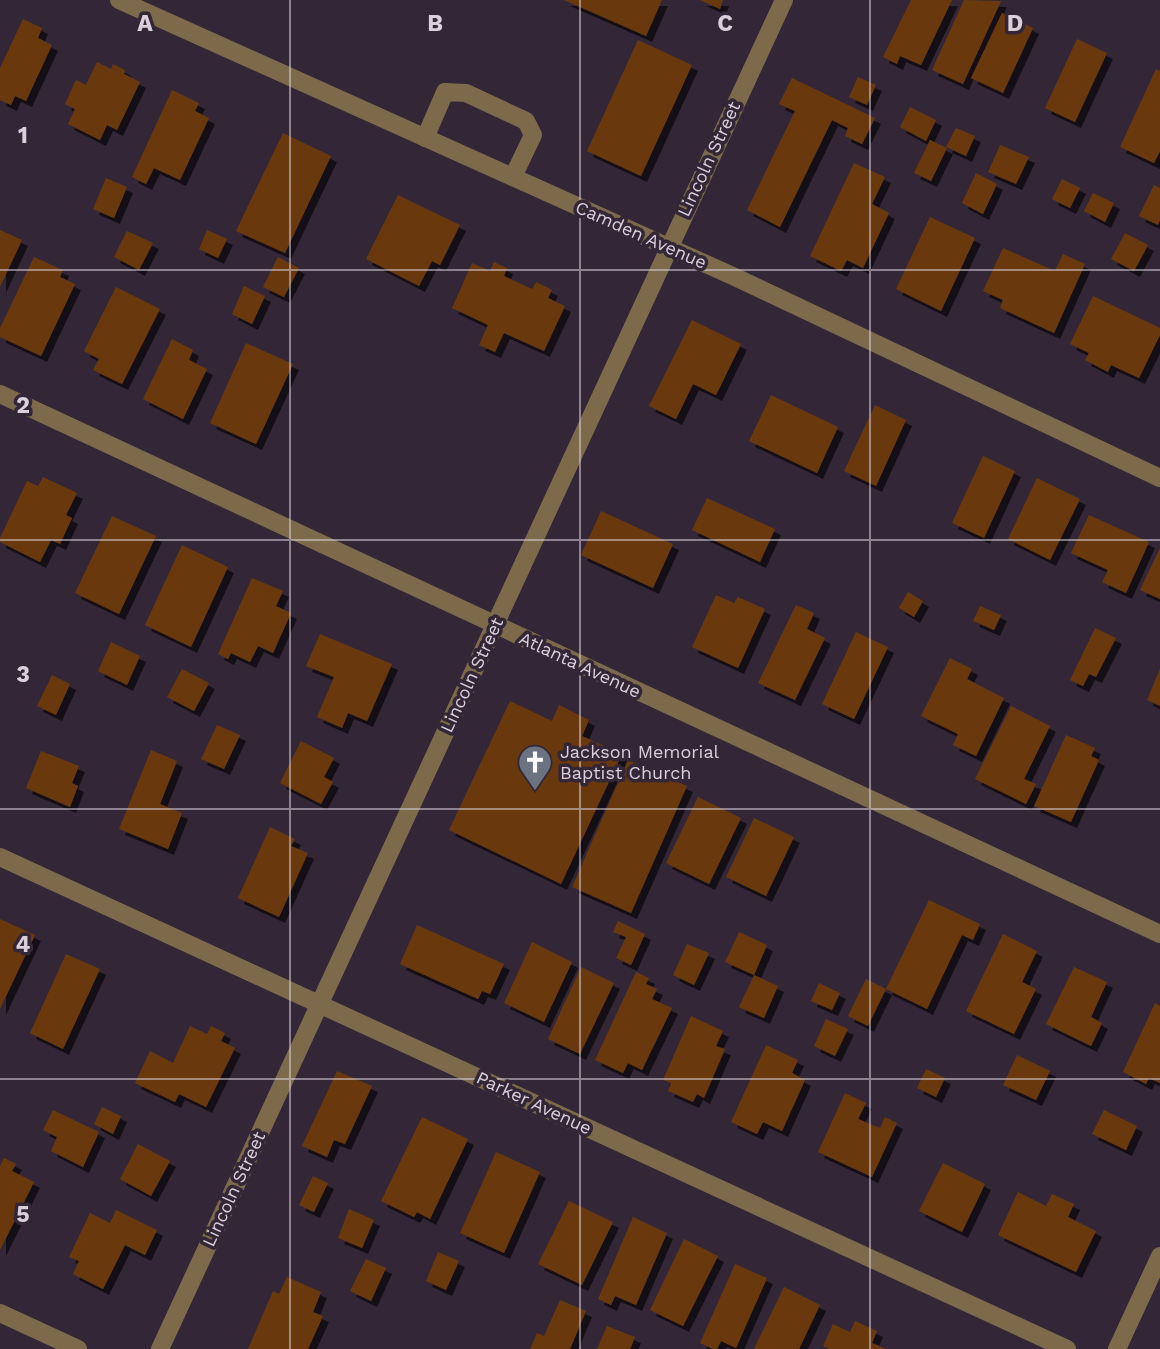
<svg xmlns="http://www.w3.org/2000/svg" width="1160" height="1349" font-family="'Work Sans',sans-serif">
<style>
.building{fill:#6b390d;filter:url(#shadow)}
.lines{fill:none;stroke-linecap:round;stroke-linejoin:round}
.minor{stroke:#7c6a4b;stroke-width:18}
.grid{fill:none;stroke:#d9d0db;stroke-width:2;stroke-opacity:0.55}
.labels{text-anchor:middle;stroke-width:7;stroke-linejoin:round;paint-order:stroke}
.street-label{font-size:18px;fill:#d9d0db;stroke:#332637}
.poi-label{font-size:18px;fill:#d9d0db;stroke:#332637;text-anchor:start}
.grid-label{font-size:23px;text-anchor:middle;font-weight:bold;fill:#d9d0db;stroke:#332637;stroke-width:7;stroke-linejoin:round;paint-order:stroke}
</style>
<defs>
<filter id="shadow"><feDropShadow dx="6" dy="6" stdDeviation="0" flood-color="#0009"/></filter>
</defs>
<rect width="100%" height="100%" fill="#332637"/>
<g class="building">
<path d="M564 0H662L646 36Z"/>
<path d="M700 0H723L720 9Z"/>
<path d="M911 0H952L921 65 900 56 897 64 883 57Z"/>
<path d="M964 0 1001 1 963 84 932 70Z"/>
<path d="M1002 13 1033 28 1003 93 971 78Z"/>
<path d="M23 19 42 28 38 38 52 45 26 101 15 96 11 105 0 100V68Z"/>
<path d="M1077 39 1107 53 1075 122 1045 108Z"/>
<path d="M638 40 692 65 641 176 587 151Z"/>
<path d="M97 62 111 69 113 64 125 70 124 74 140 82 117 130 107 125 100 140 68 124 75 109 65 104 76 80 86 85Z"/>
<path d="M1156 69 1160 71V151L1154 163 1120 147Z"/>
<path d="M858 77 876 85 867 105 849 97Z"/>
<path d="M792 78 875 118 862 144 845 136 848 128 832 120 780 227 747 210 795 111 779 104Z"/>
<path d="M172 90 199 103 195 111 209 118 180 180 154 168 146 184 132 177Z"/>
<path d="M910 107 936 120 926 141 900 127Z"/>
<path d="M956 128 975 136 966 156 946 147Z"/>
<path d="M283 133 331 156 285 253 236 231Z"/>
<path d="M930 140 947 148 931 181 914 173Z"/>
<path d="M1000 145 1029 157 1016 184 988 172Z"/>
<path d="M854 163 885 177 872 204 889 213 863 268 847 260 841 271 810 256Z"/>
<path d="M976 173 997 184 983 214 962 203Z"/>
<path d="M106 178 127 187 114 218 93 209Z"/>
<path d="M1062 179 1080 188 1070 208 1052 199Z"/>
<path d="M1154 185 1160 188V220L1158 225 1139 216Z"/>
<path d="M1093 193 1114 203 1105 222 1084 211Z"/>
<path d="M398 195 460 225 440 265 432 261 419 286 366 259Z"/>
<path d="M930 217 975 238 941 311 896 289Z"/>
<path d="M0 230 22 240 0 287Z"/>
<path d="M207 230 227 239 218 258 199 249Z"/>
<path d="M127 231 153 243 139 270 114 257Z"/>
<path d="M1125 233 1148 245 1134 271 1111 259Z"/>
<path d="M1003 248 1055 271 1063 254 1085 264 1054 333 1000 308 1003 300 983 291Z"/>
<path d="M34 257 63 270 60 277 75 284 41 356 0 337V328Z"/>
<path d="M278 257 299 268 284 297 263 287Z"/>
<path d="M494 262 507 268 504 276 532 289 536 282 552 290 548 298 565 306 544 351 504 333 495 352 479 345 488 325 452 308 472 263 490 271Z"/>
<path d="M244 286 265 296 252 324 232 314Z"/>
<path d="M116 287 160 309 122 384 93 370 99 359 84 351Z"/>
<path d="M1093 296 1160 328V335L1139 378 1111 365 1108 372 1085 360 1089 353 1070 344Z"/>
<path d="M692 320 741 344 716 395 693 384 676 419 649 406Z"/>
<path d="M172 339 193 350 189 360 207 369 183 419 143 399Z"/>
<path d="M246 343 293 364 256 444 210 423Z"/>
<path d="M771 395 838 427 817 473 749 441Z"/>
<path d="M875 405 906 420 876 486 844 471Z"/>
<path d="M983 456 1015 471 984 538 952 523Z"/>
<path d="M43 477 77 493 66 515 72 518 60 544 51 540 40 562 0 542V538L27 481 38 486Z"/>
<path d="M1037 478 1080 499 1050 560 1008 539Z"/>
<path d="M707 498 775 529 760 562 692 530Z"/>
<path d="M601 511 673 544 653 588 581 555Z"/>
<path d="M1089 515 1149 542 1126 593 1102 582 1108 570 1071 553Z"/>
<path d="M112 516 156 536 119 614 75 593Z"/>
<path d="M182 545 228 567 191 647 145 625Z"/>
<path d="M1160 548V599L1140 590Z"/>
<path d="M252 578 283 591 276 606 291 613 273 653 258 646 250 662 231 653 228 659 218 654Z"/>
<path d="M908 592 923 601 914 617 899 608Z"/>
<path d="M716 595 734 603 738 597 765 609 738 668 692 647Z"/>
<path d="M796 605 814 613 807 629 825 638 795 700 758 683Z"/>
<path d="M980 606 1001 615 994 630 973 621Z"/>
<path d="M1095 628 1116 638 1096 677 1089 674 1083 686 1070 680Z"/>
<path d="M856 632 888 647 854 719 822 704Z"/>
<path d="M320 634 392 664 367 721 348 713 342 728 317 717 334 677 306 666Z"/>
<path d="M111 642 140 656 127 685 98 671Z"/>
<path d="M950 658 972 669 967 679 1004 698 976 756 953 745 958 734 921 716Z"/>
<path d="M182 669 209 683 194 711 167 697Z"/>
<path d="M1160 669V706L1147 700Z"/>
<path d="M52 675 70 684 56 715 37 706Z"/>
<path d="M510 701 552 721 559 705 589 720 582 736 622 754 561 884 449 830Z"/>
<path d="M1011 706 1050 726 1024 779 1036 784 1026 804 975 779Z"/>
<path d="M217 725 240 735 224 769 201 759Z"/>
<path d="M1066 735 1095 748 1091 756 1099 760 1071 822 1034 806Z"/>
<path d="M301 741 334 758 324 777 333 782 321 804 280 783Z"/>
<path d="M151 750 177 761 160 804 182 813 168 849 119 829Z"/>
<path d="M41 751 79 766 72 783 78 786 70 807 26 788Z"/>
<path d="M628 760 687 786 631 913 572 887Z"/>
<path d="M698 797 741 818 709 884 666 863Z"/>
<path d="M754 818 794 837 766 896 726 877Z"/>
<path d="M270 827 295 839 291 846 308 853 279 917 238 898Z"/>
<path d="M929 900 980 924 973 940 962 935 927 1009 886 989Z"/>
<path d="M0 919 35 935 0 1009Z"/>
<path d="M618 921 645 934 631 965 616 958 626 937 613 932Z"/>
<path d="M417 925 504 964 490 994 482 991 478 999 400 964Z"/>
<path d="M739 932 767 945 754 975 725 962Z"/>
<path d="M1003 934 1037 951 1022 982 1036 989 1014 1034 966 1011Z"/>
<path d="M532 942 572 962 544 1022 504 1003Z"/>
<path d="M687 944 709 953 694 985 673 975Z"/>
<path d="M66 954 100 969 63 1049 30 1033Z"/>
<path d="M581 967 614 983 580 1054 548 1039Z"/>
<path d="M1074 967 1107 982 1091 1017 1102 1023 1091 1046 1046 1024Z"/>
<path d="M636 972 649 978 646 984 657 989 652 999 672 1008 642 1070 628 1063 623 1073 595 1060Z"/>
<path d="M754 975 778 986 764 1018 739 1007Z"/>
<path d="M866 979 886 989 868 1026 848 1016Z"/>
<path d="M819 983 840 993 832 1010 811 1001Z"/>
<path d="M1155 1003 1160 1006V1083L1149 1078 1146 1084 1123 1072Z"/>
<path d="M691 1016 723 1031 716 1046 725 1049 704 1098 697 1094 693 1102 668 1091 671 1083 663 1080Z"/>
<path d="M826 1019 848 1029 835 1056 814 1046Z"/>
<path d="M190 1026 207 1034 211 1026 225 1033 221 1041 235 1048 206 1107 179 1094 175 1102 135 1083 150 1051 173 1063Z"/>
<path d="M766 1045 798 1060 792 1073 805 1080 782 1131 763 1122 757 1134 731 1122Z"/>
<path d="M1017 1055 1050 1071 1036 1100 1003 1085Z"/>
<path d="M926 1069 945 1078 936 1097 917 1088Z"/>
<path d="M337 1071 372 1086 345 1144 334 1140 327 1157 302 1146Z"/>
<path d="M845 1093 866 1103 858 1119 880 1128 885 1117 897 1123 872 1177 818 1152Z"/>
<path d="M102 1107 121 1116 113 1134 94 1124Z"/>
<path d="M53 1110 99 1132 83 1167 51 1151 57 1137 43 1130Z"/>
<path d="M1104 1110 1137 1126 1126 1150 1092 1134Z"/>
<path d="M422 1117 468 1139 430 1219 417 1212 414 1217 381 1201Z"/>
<path d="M138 1144 170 1161 151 1196 120 1179Z"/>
<path d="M496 1152 540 1172 504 1253 460 1233Z"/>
<path d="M4 1158 16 1164 12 1171 34 1182 0 1250V1166Z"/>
<path d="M943 1163 985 1184 962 1232 919 1211Z"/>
<path d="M313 1176 328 1183 314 1212 299 1205Z"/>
<path d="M1018 1192 1046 1206 1052 1194 1074 1204 1068 1217 1096 1231 1076 1272 998 1235Z"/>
<path d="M569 1201 613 1222 582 1285 538 1264Z"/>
<path d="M349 1209 374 1220 362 1248 338 1238Z"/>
<path d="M116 1210 157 1230 145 1255 125 1245 103 1289 73 1274 79 1261 69 1257 90 1213 110 1223Z"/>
<path d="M633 1217 667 1233 636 1305 615 1296 611 1305 598 1299Z"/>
<path d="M684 1239 718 1256 683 1326 650 1310Z"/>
<path d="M438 1252 459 1261 446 1290 426 1281Z"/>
<path d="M366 1259 386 1268 371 1301 350 1291Z"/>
<path d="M735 1264 767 1278 736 1348 721 1341 717 1349H713L700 1343Z"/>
<path d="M287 1277 321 1292 313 1312 323 1316 308 1349H248L273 1291 279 1294Z"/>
<path d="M784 1287 820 1305 799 1349H754Z"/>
<path d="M560 1300 586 1311 570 1349H530L537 1333 544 1336Z"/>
<path d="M855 1321 877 1331 872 1343 886 1349H829L823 1346 833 1324 850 1332Z"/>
<path d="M607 1326 635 1337 630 1349H597Z"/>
</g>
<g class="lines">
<g class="minor">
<path d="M119 0 735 277 1160 478"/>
<path d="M425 138 445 92 466 93 526 121 533 135 513 177"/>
<path d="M0 394 1160 934"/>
<path d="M0 857 1067 1349"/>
<path d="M0 1313 78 1349"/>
<path d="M160 1349 784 0"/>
<path d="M1117 1349 1160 1256"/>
</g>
</g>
<path class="grid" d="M290 0V1349M580 0V1349M870 0V1349M0 270H1160M0 540H1160M0 809H1160M0 1079H1160"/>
<defs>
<g id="church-pin" transform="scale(1.75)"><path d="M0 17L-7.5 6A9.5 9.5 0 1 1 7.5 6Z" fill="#6b7280" stroke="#332637"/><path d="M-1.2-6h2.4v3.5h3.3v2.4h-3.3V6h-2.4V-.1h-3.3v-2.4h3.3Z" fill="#fff"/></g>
</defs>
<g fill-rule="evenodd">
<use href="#church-pin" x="535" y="762"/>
</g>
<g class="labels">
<g class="street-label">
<text transform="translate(709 159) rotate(-65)" y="6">Lincoln Street</text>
<text transform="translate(641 235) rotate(24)" y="6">Camden Avenue</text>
<text transform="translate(580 665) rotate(25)" y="6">Atlanta Avenue</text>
<text transform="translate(472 675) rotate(-65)" y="6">Lincoln Street</text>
<text transform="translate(534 1103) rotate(25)" y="6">Parker Avenue</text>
<text transform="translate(234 1189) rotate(-65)" y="6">Lincoln Street</text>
</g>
<g class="poi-label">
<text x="560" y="758">Jackson Memorial<tspan x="560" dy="21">Baptist Church</tspan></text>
</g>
</g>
<g class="grid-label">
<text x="145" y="31">A</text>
<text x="435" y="31">B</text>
<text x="725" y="31">C</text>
<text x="1015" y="31">D</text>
<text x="23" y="143">1</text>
<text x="23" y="413">2</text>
<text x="23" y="682">3</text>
<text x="23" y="952">4</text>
<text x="23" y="1222">5</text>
</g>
</svg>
